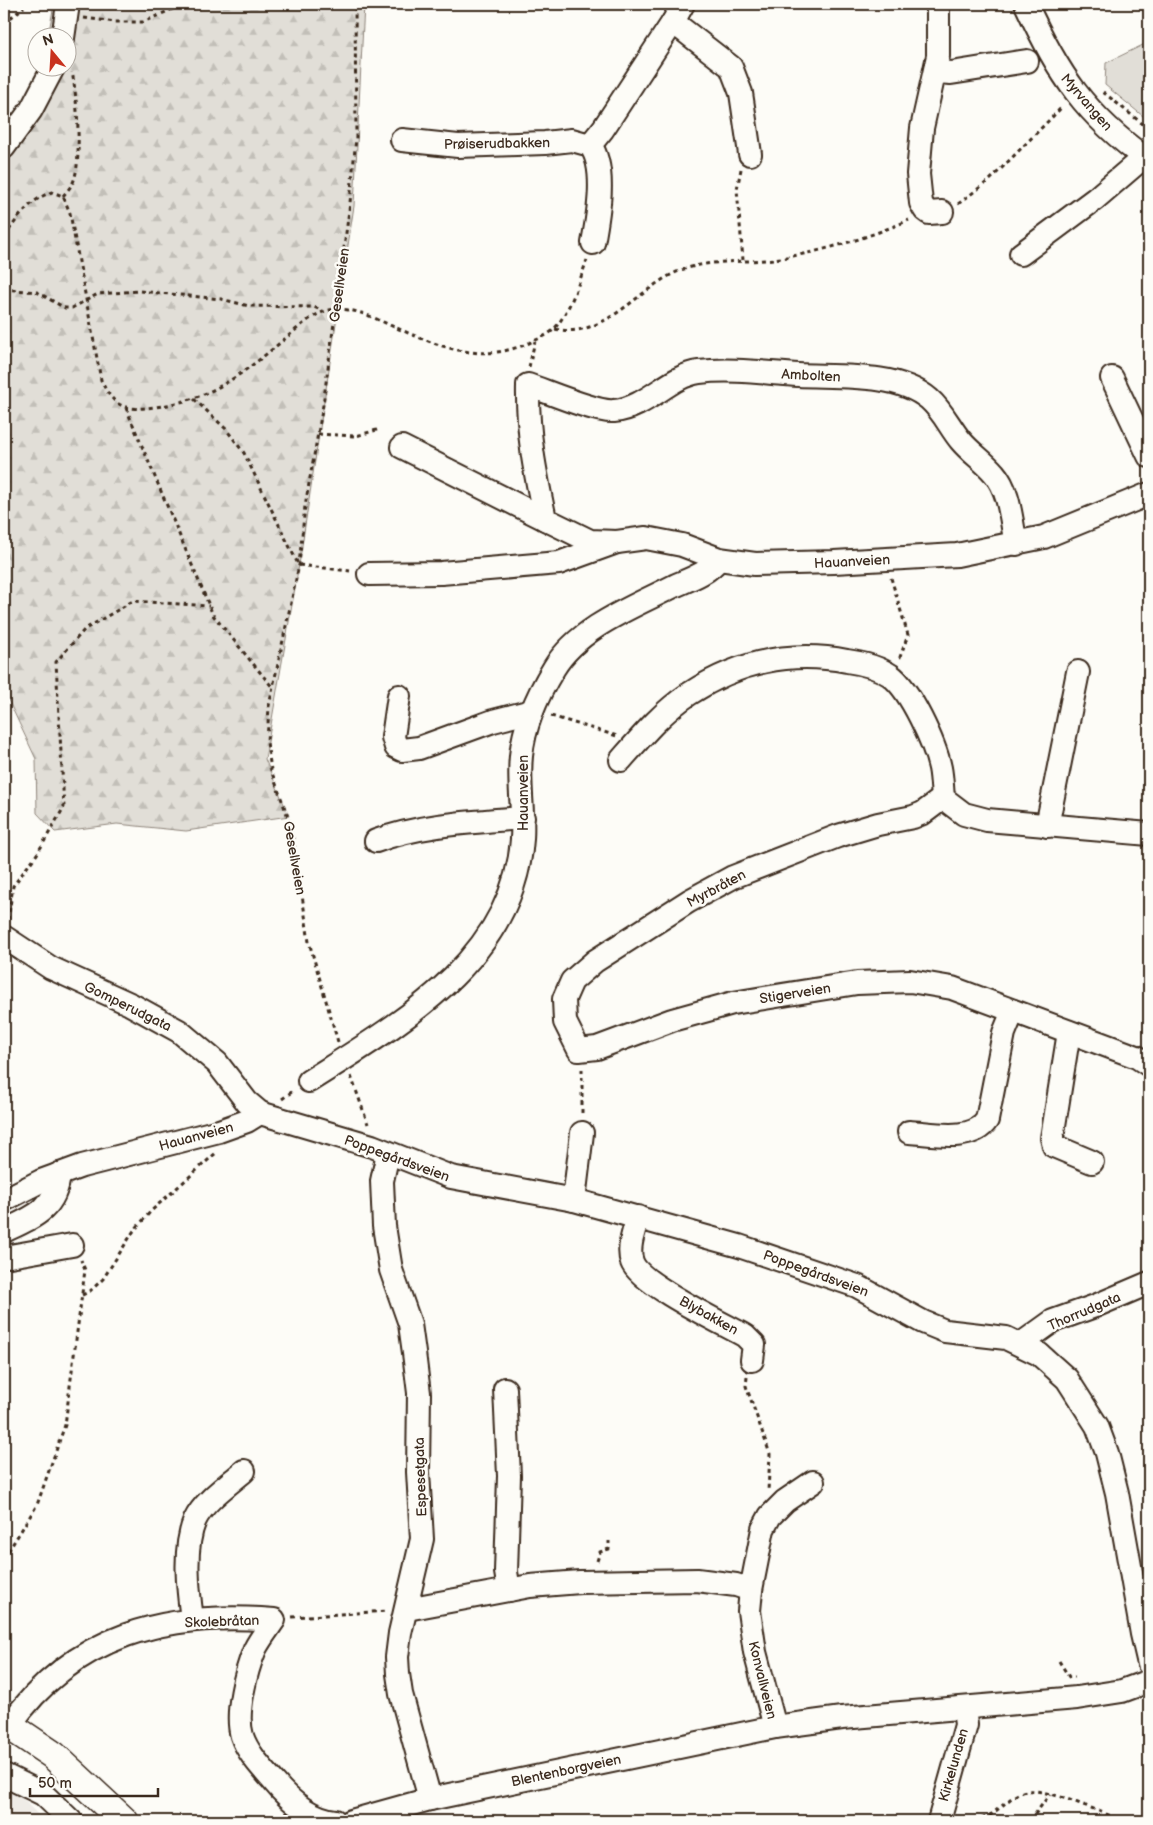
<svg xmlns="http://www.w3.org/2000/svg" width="1153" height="1825" font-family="'Balsamiq Sans',sans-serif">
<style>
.built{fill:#efece7}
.green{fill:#e1ded7;stroke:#8e847a}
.forest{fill:url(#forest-firs);stroke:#8e847a}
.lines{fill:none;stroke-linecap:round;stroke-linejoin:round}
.minor-casing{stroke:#3b2a1e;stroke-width:26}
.major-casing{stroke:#3b2a1e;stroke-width:31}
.path{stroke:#3b2a1e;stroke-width:3;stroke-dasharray:4 4;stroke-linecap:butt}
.minor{stroke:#fdfcf7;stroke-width:22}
.major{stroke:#fdfcf7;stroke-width:28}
.labels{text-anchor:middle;stroke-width:5;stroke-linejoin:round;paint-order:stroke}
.street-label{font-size:14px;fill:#3b2a1e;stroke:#fdfcf7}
</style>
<defs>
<pattern id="forest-firs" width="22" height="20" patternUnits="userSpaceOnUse" patternTransform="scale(1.25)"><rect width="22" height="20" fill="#e1ded7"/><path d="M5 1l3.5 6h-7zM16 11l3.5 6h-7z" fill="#c2bfb8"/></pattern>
</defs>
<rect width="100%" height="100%" fill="#fdfcf7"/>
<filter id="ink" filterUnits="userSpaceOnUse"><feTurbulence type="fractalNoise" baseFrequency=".02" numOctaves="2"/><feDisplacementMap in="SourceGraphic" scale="10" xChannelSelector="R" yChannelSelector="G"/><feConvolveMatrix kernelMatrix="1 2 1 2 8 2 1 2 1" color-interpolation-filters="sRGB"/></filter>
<g filter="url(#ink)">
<path class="built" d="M4 1787 18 1794 44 1821H4Z"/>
<path class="green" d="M1149 42V121L1105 85 1106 63Z"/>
<path class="forest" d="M54 4H364L354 206 299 565 265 759 289 816 186 831 117 824 55 832 37 813 36 759 4 691V151L42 68H68V38L48 37Z"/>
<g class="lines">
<g class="minor-casing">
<g id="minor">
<path d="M938 4V56L922 128 918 174 921 203 925 210 929 213 942 212"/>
<path d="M1026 4C1058 74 1085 115 1149 161"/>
<path d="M673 22 731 67 741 93 750 154"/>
<path d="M63 38 68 4"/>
<path d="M936 72 951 73 1027 61"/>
<path d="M402 140 458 146 545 143 572 140 590 145C607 168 598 216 593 243"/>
<path d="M590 145 603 129 673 22 683 4"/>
<path d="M4 147 31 110 53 68"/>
<path d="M1021 254 1095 199 1144 157"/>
<path d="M1112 378 1149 456"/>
<path d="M402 447 545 519"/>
<path d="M617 542 590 541 545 519C535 472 527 432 528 385 546 391 597 413 614 411 647 408 669 376 699 372 731 368 766 373 798 375 837 377 898 372 929 399 943 411 950 428 961 441 971 453 984 461 994 473 1010 491 1011 521 1016 544"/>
<path d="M369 574 441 573 559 563 617 542 646 538 682 545 719 559 755 564 834 562 957 555 1044 537 1149 494"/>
<path d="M399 696 393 737 396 747 402 750 419 748 493 721 532 711"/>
<path d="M621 760C642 736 662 712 689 694 738 662 789 650 847 661 861 663 878 667 890 675 910 689 935 744 940 768 942 778 942 788 943 798L964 814 987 820 1149 834"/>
<path d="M943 798 923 813 913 817 878 824 838 836 733 877 689 901 595 961 572 981 564 999 565 1022 579 1050 597 1048 672 1020 733 1003 857 983 910 981 952 988 1137 1057 1149 1065"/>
<path d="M1047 826 1078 672"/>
<path d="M376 841C422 824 475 822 523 818"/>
<path d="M4 937 51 968 130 1004 179 1031 217 1063 247 1102 260 1113 372 1146 451 1177 574 1200 739 1246 857 1286 923 1322 945 1331 1006 1338 1039 1354 1067 1379 1097 1426 1107 1453 1117 1493 1142 1634 1149 1664"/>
<path d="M1069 1032 1052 1138 1054 1146 1092 1162"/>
<path d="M309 1081C399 1024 514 959 522 839 524 811 518 784 521 756 524 725 538 694 554 668 579 627 633 607 674 586 690 579 708 573 719 559"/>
<path d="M909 1132C932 1133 972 1143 987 1120L1004 1033 1013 1011"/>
<path d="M388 1153 382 1181 384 1226 391 1270 410 1324 414 1353 419 1393 418 1472 422 1539 400 1633 397 1657 398 1674 401 1694 430 1799"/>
<path d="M4 1200 41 1181 82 1166 219 1131 247 1121 260 1113"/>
<path d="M574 1200 582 1133"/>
<path d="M638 1217C634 1231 627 1248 632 1262 640 1284 722 1323 745 1336L754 1345 752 1360"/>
<path d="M4 1231C34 1217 56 1209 59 1174"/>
<path d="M4 1255 10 1256 72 1245"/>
<path d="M1021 1344 1053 1321 1095 1306 1149 1283"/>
<path d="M505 1389 509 1476 506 1572 509 1590"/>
<path d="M407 1609 530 1586 580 1582 697 1580 736 1585 751 1590"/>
<path d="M192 1619C188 1590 183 1548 195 1520 204 1501 228 1485 244 1471"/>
<path d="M10 1725C74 1634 168 1611 274 1620 268 1629 260 1639 255 1649 246 1671 235 1713 242 1736 248 1754 263 1769 275 1783 290 1801 311 1818 335 1821"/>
<path d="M775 1727 755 1652 749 1611 751 1590 763 1529 770 1516 785 1501 813 1482"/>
<path d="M4 1775 43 1794 71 1821"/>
<path d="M351 1821 430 1799 775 1727 842 1718 1077 1698 1122 1691 1149 1681"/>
<path d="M939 1821 966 1725 964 1708"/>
</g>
</g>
<g class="major-casing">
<path id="major" d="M4 1722 53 1755 124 1821"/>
</g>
<g class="path">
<path d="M84 18 115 22H143L184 4"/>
<path d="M4 23 24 7"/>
<path d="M1103 92 1149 129"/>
<path d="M741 169 737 189 743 260"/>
<path d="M63 196C67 191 72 186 74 180 82 158 77 95 72 72"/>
<path d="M958 204 991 179 1063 106"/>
<path d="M4 237C18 218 29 200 52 192L63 196 70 213 101 380C114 408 125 411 155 407 209 400 240 376 281 342 294 332 307 318 323 312 346 303 372 317 392 326 439 346 478 365 529 343 538 339 549 335 555 328 571 309 579 282 587 260"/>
<path d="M4 289 37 292 65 308H72L98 294 139 291 221 299 249 306 314 307 323 311"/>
<path d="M555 329C605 340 638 288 679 271 709 259 742 263 774 259 819 253 867 238 909 220"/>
<path d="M529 367 535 341"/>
<path d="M194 399 226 429 244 453 298 564"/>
<path d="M126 408 213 615 273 688"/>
<path d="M318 434 356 436 380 429"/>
<path d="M299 565 350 571"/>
<path d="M891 578 908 635 899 660"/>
<path d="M551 716 617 736"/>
<path d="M8 920 13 886 37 854 64 807 56 662 85 629 133 601 209 606"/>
<path d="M338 1042 309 942 295 848 289 820 271 770 267 742 269 706 299 565 305 506 323 405 350 203 356 137 355 4"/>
<path d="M582 1069V1115"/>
<path d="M351 1076 368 1124"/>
<path d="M282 1099 293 1091"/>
<path d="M82 1295 89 1292 103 1279 133 1232 151 1211 217 1152"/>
<path d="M747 1377 746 1386 770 1454 768 1491"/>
<path d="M1148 1432 1149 1431"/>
<path d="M4 1558 37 1505 65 1425 85 1270 81 1260"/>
<path d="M597 1561 600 1552 609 1549V1541"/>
<path d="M292 1617 386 1611"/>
<path d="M1059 1661 1069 1677H1075"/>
<path d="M958 1819C964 1819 971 1821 977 1820 997 1817 1008 1794 1027 1791 1047 1788 1103 1813 1123 1821"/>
<path d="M1030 1821 1050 1794"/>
</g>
<use href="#minor" class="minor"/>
<use href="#major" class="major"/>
</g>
</g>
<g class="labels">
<g class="street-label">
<text transform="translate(1087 102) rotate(49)" y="5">Myrvangen</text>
<text transform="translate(497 143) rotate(-1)" y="5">Prøiserudbakken</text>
<text transform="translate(339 285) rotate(-82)" y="5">Gesellveien</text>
<text transform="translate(811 375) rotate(3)" y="5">Ambolten</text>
<text transform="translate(852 561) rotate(-3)" y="5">Hauanveien</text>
<text transform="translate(523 793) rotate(-90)" y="5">Hauanveien</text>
<text transform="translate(295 858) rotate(80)" y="5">Gesellveien</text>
<text transform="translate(716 888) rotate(-28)" y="5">Myrbråten</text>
<text transform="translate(795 993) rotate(-9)" y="5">Stigerveien</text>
<text transform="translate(128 1006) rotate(26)" y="5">Gomperudgata</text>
<text transform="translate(196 1136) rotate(-15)" y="5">Hauanveien</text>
<text transform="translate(397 1158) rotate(20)" y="5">Poppegårdsveien</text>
<text transform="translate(816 1273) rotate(20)" y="5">Poppegårdsveien</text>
<text transform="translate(1084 1311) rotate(-23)" y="5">Thorrudgata</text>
<text transform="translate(709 1315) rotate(29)" y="5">Blybakken</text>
<text transform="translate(420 1477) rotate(-92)" y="5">Espesetgata</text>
<text transform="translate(222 1621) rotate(-2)" y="5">Skolebråtan</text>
<text transform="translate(763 1680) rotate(76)" y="5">Konvallveien</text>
<text transform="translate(953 1765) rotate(-74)" y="5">Kirkelunden</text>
<text transform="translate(566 1770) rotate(-12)" y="5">Blentenborgveien</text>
</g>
</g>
<rect width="1153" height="1825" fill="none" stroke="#fdfcf7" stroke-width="20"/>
<rect x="10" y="10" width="1133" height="1805" fill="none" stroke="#3b2a1e" stroke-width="2" filter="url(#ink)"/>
<g transform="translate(52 52) rotate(342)"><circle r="24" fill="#fdfcf7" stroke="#afa8a0"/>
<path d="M0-4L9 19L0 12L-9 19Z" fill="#c8321e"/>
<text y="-8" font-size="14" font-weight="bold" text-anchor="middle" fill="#3b2a1e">N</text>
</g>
<path d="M30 1788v8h128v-8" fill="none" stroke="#3b2a1e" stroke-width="2.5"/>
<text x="38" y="1788" font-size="15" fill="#3b2a1e" stroke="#fdfcf7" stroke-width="4" paint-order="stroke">50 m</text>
</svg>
